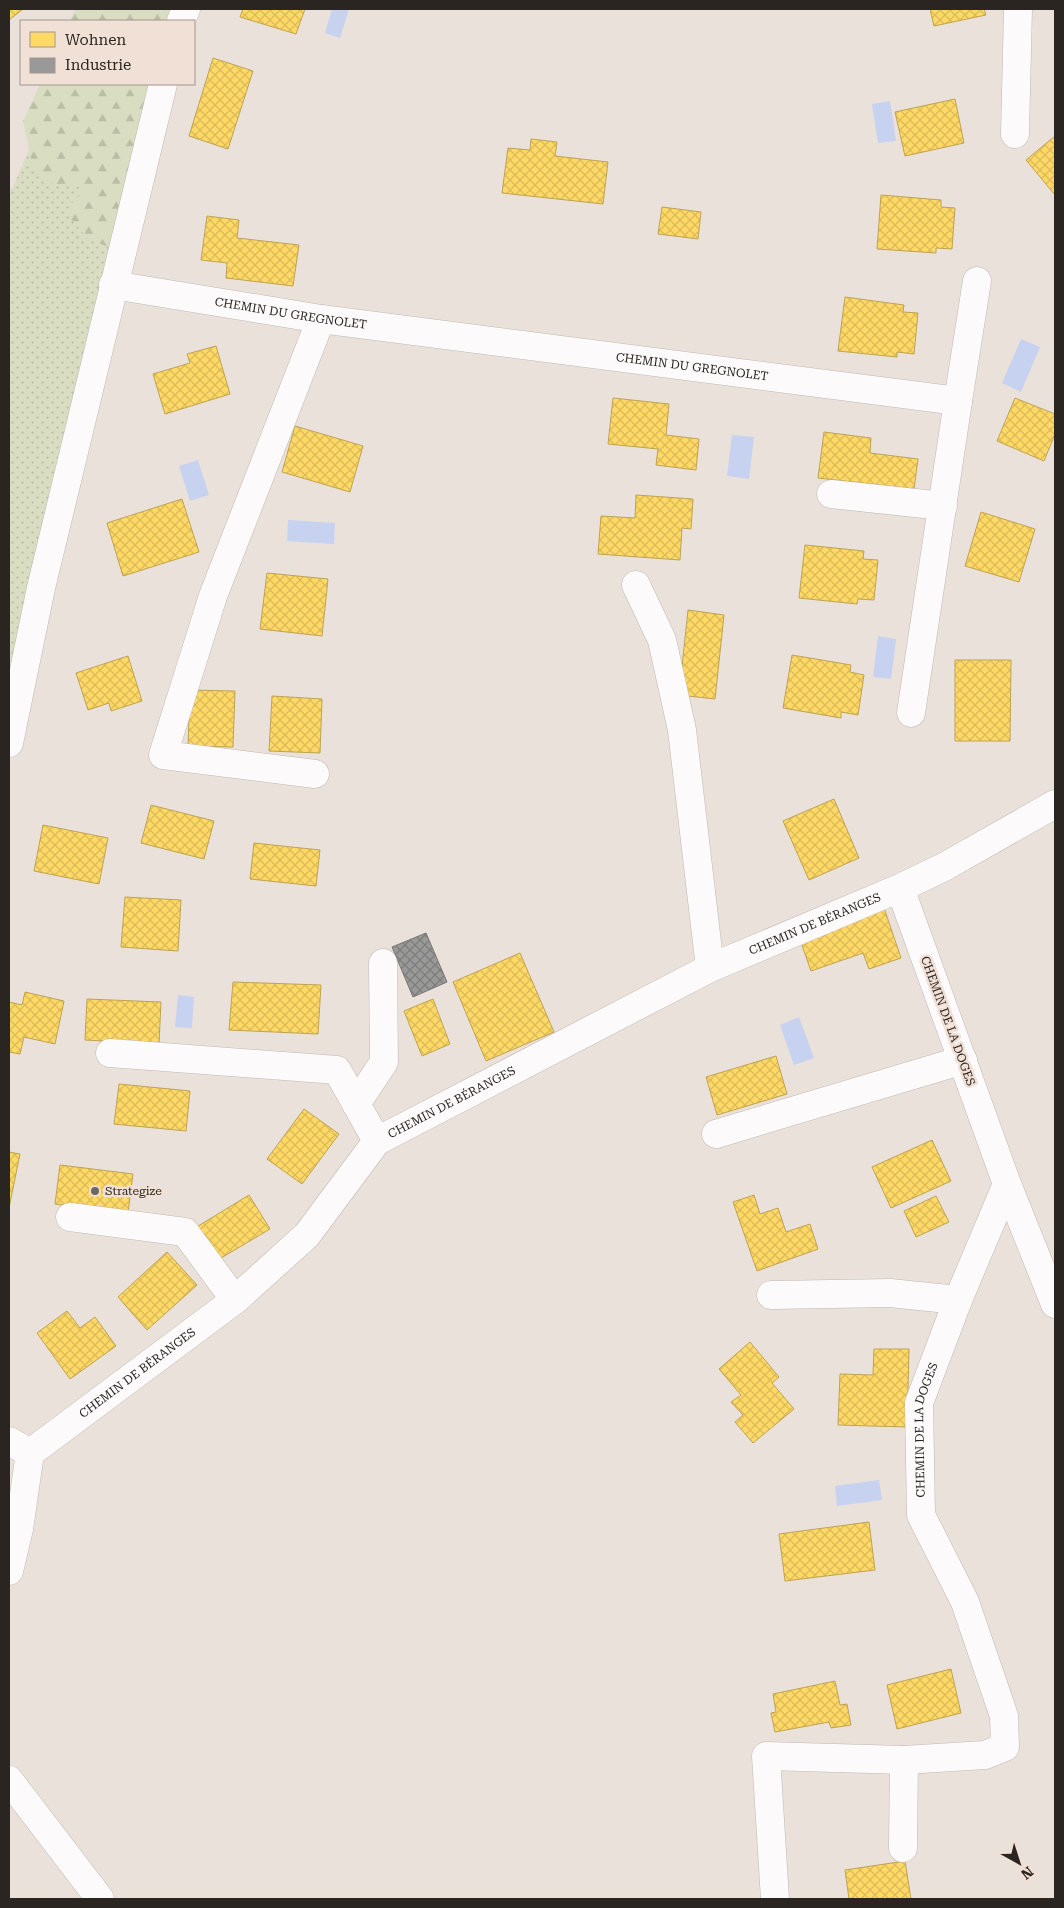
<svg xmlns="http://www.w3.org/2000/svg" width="1064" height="1908" font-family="'Roboto Serif',serif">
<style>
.grass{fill:url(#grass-dots)}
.forest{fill:url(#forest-firs)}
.water{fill:#c6d2ef}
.homes{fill:url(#homes-cross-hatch);stroke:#bfa351}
.industry{fill:url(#industry-cross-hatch);stroke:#787675}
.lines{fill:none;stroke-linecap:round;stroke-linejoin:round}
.minor-casing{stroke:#c0b8b3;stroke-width:29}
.minor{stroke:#fcfafa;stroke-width:28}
.poi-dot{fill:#6e6762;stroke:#f1e0d5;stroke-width:2}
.labels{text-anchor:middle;stroke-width:5;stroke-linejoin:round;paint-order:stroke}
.street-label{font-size:12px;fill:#2b2521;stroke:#f1e0d5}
.poi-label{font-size:12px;fill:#2b2521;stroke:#f1e0d5;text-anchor:start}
</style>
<defs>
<pattern id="grass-dots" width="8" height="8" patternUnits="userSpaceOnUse" patternTransform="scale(1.25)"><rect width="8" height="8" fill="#d9ddc1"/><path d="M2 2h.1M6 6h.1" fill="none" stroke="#babea6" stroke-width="1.8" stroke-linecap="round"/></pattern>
<pattern id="forest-firs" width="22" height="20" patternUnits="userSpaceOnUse" patternTransform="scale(1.25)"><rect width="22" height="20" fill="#d9ddc1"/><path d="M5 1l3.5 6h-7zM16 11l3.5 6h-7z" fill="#babea6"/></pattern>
<pattern id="homes-cross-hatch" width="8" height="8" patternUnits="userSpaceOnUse" patternTransform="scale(1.25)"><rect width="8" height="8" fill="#ffd966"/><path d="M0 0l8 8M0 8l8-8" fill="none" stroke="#dbba58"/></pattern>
<pattern id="industry-cross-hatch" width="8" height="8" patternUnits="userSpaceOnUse" patternTransform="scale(1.25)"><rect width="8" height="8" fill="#999"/><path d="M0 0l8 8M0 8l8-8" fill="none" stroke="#7d7d7c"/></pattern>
</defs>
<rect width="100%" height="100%" fill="#ebe1db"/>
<path class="grass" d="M29 150 32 164 84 188 111 248 9 743V192L14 185Z"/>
<g class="forest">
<path d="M76 9H174L169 21H70Z"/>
<path d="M40 84H152L111 248 88 239 65 212 84 188 43 182 32 164 23 121Z"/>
</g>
<g class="water">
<path d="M332 9H349L340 38 325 33Z"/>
<path d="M890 101 896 141 878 143 872 104Z"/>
<path d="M1021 339 1040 347 1021 392 1002 383Z"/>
<path d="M732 435 754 437 749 479 727 476Z"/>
<path d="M198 460 209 495 190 501 179 466Z"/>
<path d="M288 520 335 523 334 544 287 541Z"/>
<path d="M878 636 896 639 891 679 873 677Z"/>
<path d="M178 995 194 997 192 1028 175 1027Z"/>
<path d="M799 1017 814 1058 794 1065 780 1025Z"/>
<path d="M879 1480 882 1500 837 1506 835 1486Z"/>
</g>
<g class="homes">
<path d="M9 9H23L9 20Z"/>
<path d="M243 9H305L296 34 240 17Z"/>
<path d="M930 9H984L986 15 934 26Z"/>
<path d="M213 58 253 71 228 149 189 136Z"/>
<path d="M955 99 964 143 905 156 895 112Z"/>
<path d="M1055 136V195L1026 160Z"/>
<path d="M531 139 557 142 555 156 608 162 603 204 502 193 508 148 530 150Z"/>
<path d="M881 195 941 200V207L955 208 952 249 936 248V253L877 249Z"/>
<path d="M662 207 701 212 698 239 658 234Z"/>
<path d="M207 216 239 220 237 238 299 245 293 286 226 278 227 263 201 260Z"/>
<path d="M845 297 904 305 903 312 918 313 914 354 897 352V357L838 351Z"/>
<path d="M216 346 230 394 165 414 153 374 190 363 187 354Z"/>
<path d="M613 398 669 404 666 435 699 439 696 470 656 465 658 449 608 444Z"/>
<path d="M1015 398 1055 414V434L1044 461 997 441Z"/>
<path d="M295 426 363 446 350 492 282 472Z"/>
<path d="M824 432 871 438 870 453 918 459 914 489 818 478Z"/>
<path d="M636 495 693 499 691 529 682 528 680 560 598 554 601 516 635 518Z"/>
<path d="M182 499 199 552 123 576 107 523Z"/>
<path d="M981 512 1035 529 1019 582 965 566Z"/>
<path d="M805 545 864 551 863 559 878 560 874 600 858 599 857 604 799 598Z"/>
<path d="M267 573 328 579 322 636 260 629Z"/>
<path d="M688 610 724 615 715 699 679 695Z"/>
<path d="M792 655 851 665 850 672 864 675 858 715 841 712V718L783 708Z"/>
<path d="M128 656 142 701 111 711 109 703 88 710 76 673Z"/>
<path d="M955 660H1011L1010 741H955Z"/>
<path d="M190 690 235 691 233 747 188 746Z"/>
<path d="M272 696 322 699 320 753 269 751Z"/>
<path d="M834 799 859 858 809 880 783 821Z"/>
<path d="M151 805 214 821 204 859 141 843Z"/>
<path d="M43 825 108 838 99 884 34 871Z"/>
<path d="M254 843 320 850 316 886 250 879Z"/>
<path d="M125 897 181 900 178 951 121 947Z"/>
<path d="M883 905 901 958 869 969 863 953 811 971 798 934Z"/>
<path d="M520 953 554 1032 486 1061 453 982Z"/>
<path d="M233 982 321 985 318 1034 229 1030Z"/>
<path d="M25 992 64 1001 55 1044 24 1037 20 1054 9 1052V1002L22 1005Z"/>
<path d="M87 999 161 1002 159 1044 85 1040Z"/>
<path d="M433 999 450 1044 422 1056 404 1011Z"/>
<path d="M776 1056 787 1094 717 1115 706 1077Z"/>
<path d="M119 1084 190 1091 186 1131 114 1124Z"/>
<path d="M304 1109 339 1134 302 1184 267 1159Z"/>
<path d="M932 1140 951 1181 891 1208 872 1167Z"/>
<path d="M9 1152 20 1154 9 1208Z"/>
<path d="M60 1165 133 1174 128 1213 55 1204Z"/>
<path d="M249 1195 270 1229 216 1261 195 1228Z"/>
<path d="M754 1195 760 1214 778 1208 786 1232 810 1224 818 1249 757 1271 733 1202Z"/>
<path d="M936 1196 949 1222 916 1237 904 1211Z"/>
<path d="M167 1252 197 1285 147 1330 118 1297Z"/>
<path d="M67 1311 80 1328 95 1317 116 1346 70 1379 37 1333Z"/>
<path d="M750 1342 779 1377 772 1383 794 1409 753 1443 735 1422 743 1415 731 1402 741 1395 719 1369Z"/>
<path d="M874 1349H909L907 1427 838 1425 840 1374 873 1375Z"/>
<path d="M869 1522 875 1570 785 1581 779 1534Z"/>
<path d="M951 1669 961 1713 897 1729 887 1685Z"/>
<path d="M835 1681 840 1705 847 1704 851 1725 831 1728 829 1722 775 1732 771 1713 776 1712 773 1694Z"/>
<path d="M905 1861 911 1899H849L845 1870Z"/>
</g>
<path class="industry" d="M426 933 447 982 413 997 392 947Z"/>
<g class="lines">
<g class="minor-casing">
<g id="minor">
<path d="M181 21 186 9"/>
<path d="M1015 134 1018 9"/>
<path id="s1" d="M113 285 321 319 958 401 911 713"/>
<path d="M958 401 977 281"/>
<path d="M831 494 943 506"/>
<path d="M636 585 662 640 682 730 710 968"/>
<path d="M9 743 41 588 163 84"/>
<path d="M315 774 163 755 213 596 321 319"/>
<path d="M110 1053 337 1070 377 1141"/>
<path d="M356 1104 384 1062 383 963"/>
<path d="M716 1134 963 1060"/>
<path d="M1007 1184 1055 1304"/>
<path d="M70 1217 185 1232 235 1300"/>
<path d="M771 1295 890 1293 958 1300"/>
<path d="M9 1441 30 1453"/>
<path id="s2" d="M9 1571 19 1529 30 1453 235 1300 307 1235 377 1141 710 968 900 888 944 867 1055 804"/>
<path d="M9 1780 100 1899"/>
<path d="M903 1848 904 1760"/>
<path id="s3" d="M775 1899 766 1756 904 1760 985 1755 1005 1747 1004 1716 965 1602 921 1515 919 1403 958 1300 1007 1184 900 888"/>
</g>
</g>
<use href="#minor" class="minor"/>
</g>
<circle class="poi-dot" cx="95" cy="1191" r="5"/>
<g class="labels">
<g class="street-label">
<text dy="4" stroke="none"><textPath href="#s1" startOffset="180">CHEMIN DU GREGNOLET</textPath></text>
<text dy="4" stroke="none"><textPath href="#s1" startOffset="585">CHEMIN DU GREGNOLET</textPath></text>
<text dy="4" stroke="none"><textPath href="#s2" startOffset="1079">CHEMIN DE BÉRANGES</textPath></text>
<text transform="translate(948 1021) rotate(70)" y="4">CHEMIN DE LA DOGES</text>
<text dy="4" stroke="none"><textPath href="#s2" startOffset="674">CHEMIN DE BÉRANGES</textPath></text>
<text dy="4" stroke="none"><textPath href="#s2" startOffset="254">CHEMIN DE BÉRANGES</textPath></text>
<text dy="4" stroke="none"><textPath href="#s3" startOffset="719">CHEMIN DE LA DOGES</textPath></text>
</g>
<g class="poi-label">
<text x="105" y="1195">Strategize</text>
</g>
</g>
<rect width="1064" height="1908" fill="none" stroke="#2b2521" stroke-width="20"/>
<rect x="20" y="20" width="175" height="65" fill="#f1e0d5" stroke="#a2958d"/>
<rect x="30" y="32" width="25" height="15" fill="#ffd966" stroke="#a2958d"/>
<text x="65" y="45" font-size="15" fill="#2b2521">Wohnen</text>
<rect x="30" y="58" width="25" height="15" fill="#999999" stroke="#a2958d"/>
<text x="65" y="70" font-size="15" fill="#2b2521">Industrie</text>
<g transform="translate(1019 1863) rotate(141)" stroke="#f1e0d5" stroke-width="4" paint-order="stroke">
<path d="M0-4L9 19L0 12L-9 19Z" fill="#2b2521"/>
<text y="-8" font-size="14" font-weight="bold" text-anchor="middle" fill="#2b2521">N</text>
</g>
</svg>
